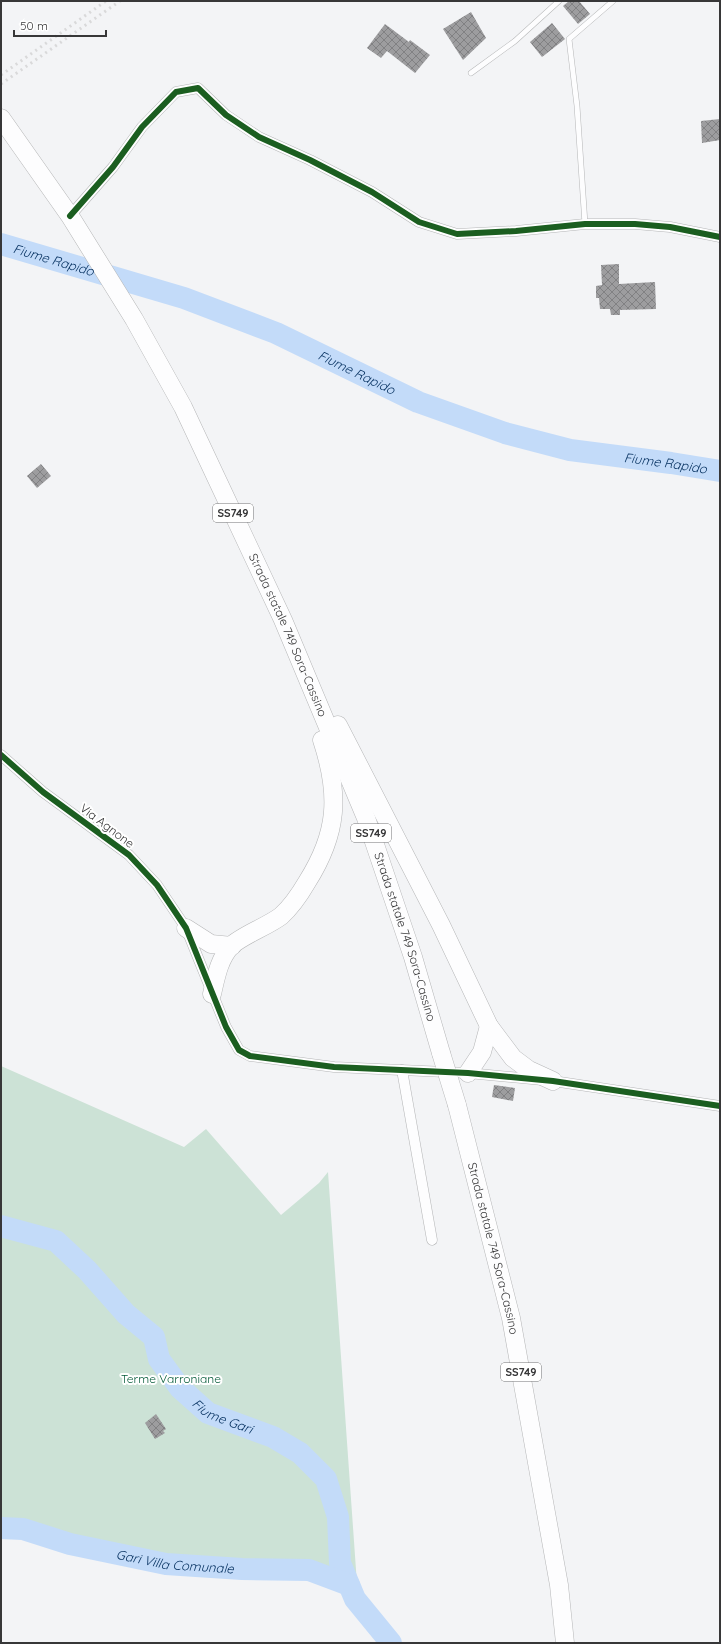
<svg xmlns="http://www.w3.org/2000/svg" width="721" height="1644" font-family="Quicksand,sans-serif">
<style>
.green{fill:#cce2d6}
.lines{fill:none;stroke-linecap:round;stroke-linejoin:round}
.river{stroke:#c3dbf9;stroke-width:22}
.building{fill:url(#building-cross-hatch)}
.lane-casing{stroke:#b5b6b7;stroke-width:6}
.street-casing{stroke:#b5b6b7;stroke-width:11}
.highway-casing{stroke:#b5b6b7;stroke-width:19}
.lane{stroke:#fdfdfe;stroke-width:5}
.street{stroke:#fdfdfe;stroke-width:10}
.highway{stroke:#fdfdfe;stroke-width:18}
.rail{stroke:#d9d9da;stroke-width:3;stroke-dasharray:2 4;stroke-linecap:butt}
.highway-bridge-casing{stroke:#b5b6b7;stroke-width:19;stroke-linecap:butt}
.highway-bridge{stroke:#fdfdfe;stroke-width:18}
.cycleway-casing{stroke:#fff;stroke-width:8}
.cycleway{stroke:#1b5e20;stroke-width:6}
.labels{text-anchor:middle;stroke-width:4;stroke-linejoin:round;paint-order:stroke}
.shield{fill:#fff;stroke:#737374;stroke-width:1}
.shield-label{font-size:11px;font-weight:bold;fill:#373738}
.street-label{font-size:12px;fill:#373738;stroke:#fff}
.park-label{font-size:12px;fill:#045a38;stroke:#fff}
.water-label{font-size:13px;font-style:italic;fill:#093463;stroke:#fff}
</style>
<defs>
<pattern id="building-cross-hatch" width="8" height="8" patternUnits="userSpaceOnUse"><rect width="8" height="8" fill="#9d9d9f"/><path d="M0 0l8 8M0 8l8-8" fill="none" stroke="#818183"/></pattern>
</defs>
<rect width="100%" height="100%" fill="#f3f4f6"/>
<path class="green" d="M1 1066 184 1147 206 1129 281 1215 319 1183 328 1172 357 1584 269 1562 167 1559 1 1518Z"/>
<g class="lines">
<g class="river">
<path id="s1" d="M1 244 184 298 276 333 418 402 505 433 570 450 671 463 720 471"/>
<path id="s2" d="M1 1226 56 1241 87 1270 126 1314 154 1337 159 1359 180 1388 208 1413 273 1437 300 1453 326 1479 338 1517 340 1563 355 1599 391 1643"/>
<path id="s3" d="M1 1528 23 1529 70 1544 166 1564 242 1569 309 1570 349 1585"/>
</g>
</g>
<g class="building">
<path d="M569 1H579L590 14 578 24 563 6Z"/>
<path d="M471 12 486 38 463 60 443 29Z"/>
<path d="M552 23 565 39 542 57 530 42Z"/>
<path d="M385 24 409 42 410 40 430 55 415 73 387 51 381 58 367 48Z"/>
<path d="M720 119V140L702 143 701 121Z"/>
<path d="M619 264V284L655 282 656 309 620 310V315H611L610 309H600L599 298H596V286L602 285 601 265Z"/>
<path d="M41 464 51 476 37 488 27 476Z"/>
<path d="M494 1085 515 1088 513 1101 492 1097Z"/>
<path d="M156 1414 166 1429 163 1431 165 1433 155 1439 145 1423Z"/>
</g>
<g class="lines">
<g class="lane-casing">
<g id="lane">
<path d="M471 73 515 41 559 1"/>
<path d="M585 224 577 106 569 39 613 1"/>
</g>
</g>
<g class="street-casing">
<g id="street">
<path d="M70 216 113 167 142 127 176 92 198 88 226 115 259 137 310 160 372 192 419 222 457 234 516 231 585 224H635L670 227 720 237"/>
<path d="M1 755 43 792 129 855 157 885 186 928 226 1027 239 1050 250 1056 334 1067 468 1073 553 1081 720 1106"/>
<path d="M402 1070 432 1240"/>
</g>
</g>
<g class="highway-casing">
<g id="highway">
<path id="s4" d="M1 118 70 216 134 319 183 407 283 620 366 818 413 957 441 1053"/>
<path d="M338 725 441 925 489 1026 513 1058 529 1070 553 1081"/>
<path d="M186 928 211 944 232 946"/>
<path d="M212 994C216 977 219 959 231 946 241 936 268 926 281 916 291 907 300 894 307 882 338 833 340 795 322 740"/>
<path d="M468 1073 482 1052 489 1026"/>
<path id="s5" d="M457 1105 511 1318 559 1585 565 1643"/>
</g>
</g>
<use href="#lane" class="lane"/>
<use href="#street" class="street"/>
<use href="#highway" class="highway"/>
<g class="rail">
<path d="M1 75 106 1"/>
<path d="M1 84 120 1"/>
</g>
<g class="highway-bridge-casing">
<path id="highway-bridge" d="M441 1053 457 1105"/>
</g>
<use href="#highway-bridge" class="highway-bridge"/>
<g class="cycleway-casing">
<g id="cycleway">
<path d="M70 216 113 167 142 127 176 92 198 88 226 115 259 137 310 160 372 192 419 222 457 234 516 231 585 224H635L670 227 720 237"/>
<path d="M1 755 43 792 129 855 157 885 186 928 226 1027 239 1050 250 1056 334 1067 468 1073 553 1081 720 1106"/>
</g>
</g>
<use href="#cycleway" class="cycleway"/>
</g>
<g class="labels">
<g class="shield">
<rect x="213" y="504" width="40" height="18" rx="3"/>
<rect x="351" y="824" width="40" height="18" rx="3"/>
<rect x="501" y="1363" width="40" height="18" rx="3"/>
</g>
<g class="shield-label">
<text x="233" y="517">SS749</text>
<text x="371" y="837">SS749</text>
<text x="521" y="1376">SS749</text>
</g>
<g class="street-label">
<text dy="4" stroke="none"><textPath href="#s4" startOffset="593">Strada statale 749 Sora-Cassino</textPath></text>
<text transform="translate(107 826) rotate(37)" y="4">Via Agnone</text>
<text dy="4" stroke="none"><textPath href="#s4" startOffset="917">Strada statale 749 Sora-Cassino</textPath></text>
<text dy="4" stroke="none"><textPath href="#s5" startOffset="148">Strada statale 749 Sora-Cassino</textPath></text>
</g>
<g class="park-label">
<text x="171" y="1383">Terme Varroniane</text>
</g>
<g class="water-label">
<text dy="5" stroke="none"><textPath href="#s1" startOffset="55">Fiume Rapido</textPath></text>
<text dy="5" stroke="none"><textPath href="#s1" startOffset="379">Fiume Rapido</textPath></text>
<text dy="5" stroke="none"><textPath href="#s1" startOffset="703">Fiume Rapido</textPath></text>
<text dy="5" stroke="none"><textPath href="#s2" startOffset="305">Fiume Gari</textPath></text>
<text dy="5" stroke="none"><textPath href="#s3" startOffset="178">Gari Villa Comunale</textPath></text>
</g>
</g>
<rect width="721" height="1644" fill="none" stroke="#373738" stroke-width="4"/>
<path d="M14 30v6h92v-6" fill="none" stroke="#373738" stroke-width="2"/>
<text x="20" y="30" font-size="12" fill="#373738" stroke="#ffffff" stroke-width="3" paint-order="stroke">50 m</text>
</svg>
